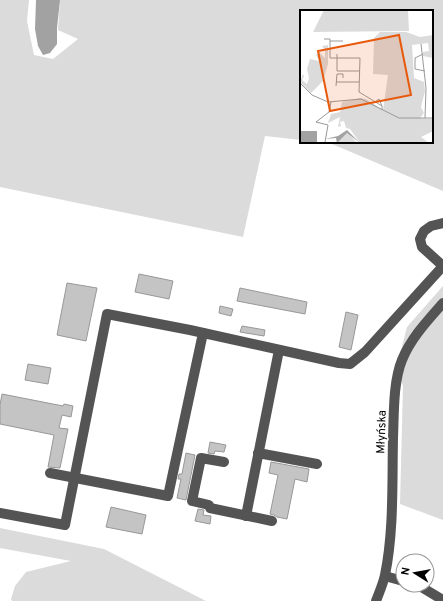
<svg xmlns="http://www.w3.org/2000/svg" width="443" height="601" font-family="Overpass,sans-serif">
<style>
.green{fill:#dbdbdb}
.water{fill:#a2a2a2}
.building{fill:#c4c4c4;stroke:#989898}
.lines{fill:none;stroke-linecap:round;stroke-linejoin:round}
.minor{stroke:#545454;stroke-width:10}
.labels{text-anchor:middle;stroke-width:3;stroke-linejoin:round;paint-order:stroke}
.street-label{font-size:12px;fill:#000;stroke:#fff}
.inset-road{fill:none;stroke:#999;stroke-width:1}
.view{fill:#e8590c;fill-opacity:0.15;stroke:#e8590c;stroke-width:2}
.inset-edge{fill:none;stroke:#000;stroke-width:2}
</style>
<rect width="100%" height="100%" fill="#fff"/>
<g class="green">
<path d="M0 0H29L27 21 34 55 53 59 78 39 58 30 60 0H443V191L332 144 314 142H432V11H301V140L265 136 243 237 0 187Z"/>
<path d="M443 286V520L400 504 403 386 396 369 407 327Z"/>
<path d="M0 528 104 549 206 601H12L11 599 15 586 26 572 71 561 0 548Z"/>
</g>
<path class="water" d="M36 0H60L57 28V44L50 53 43 55 38 46 35 29Z"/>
<g class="building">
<path d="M139 274 173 281 169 299 135 292Z"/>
<path d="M67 283 97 288 86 341 57 335Z"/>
<path d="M240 288 307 302 305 314 237 301Z"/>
<path d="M220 306 233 309 231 316 219 313Z"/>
<path d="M346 312 358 315 351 350 339 347Z"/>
<path d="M242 326 265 330 264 336 240 332Z"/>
<path d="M28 364 51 368 48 384 25 380Z"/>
<path d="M2 394 63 406 64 404 73 406 71 417 62 415 59 428 68 429 60 468 48 467 54 435 0 424V405Z"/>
<path d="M210 442 226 445 224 452 215 451 214 454 208 453Z"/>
<path d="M186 453 195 455 186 500 177 498 181 479H178L179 474H182Z"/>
<path d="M271 462 309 469 307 482 295 479 287 519 277 517 274 515 270 514 278 475 269 473Z"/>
<path d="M111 507 146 515 142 534 106 527Z"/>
<path d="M198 509 204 510 203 515 211 516 210 524 195 521Z"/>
</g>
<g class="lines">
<g class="minor">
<path d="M443 266 422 247 420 239 424 231 431 226 443 223"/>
<path d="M258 453 317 464"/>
<path d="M224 462 201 458 192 501 209 505 210 508 272 521"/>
<path d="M50 473 168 496 203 333"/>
<path d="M0 513 65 525 107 314 190 330 339 363 350 364 365 352 443 266"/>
<path d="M246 516 279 350"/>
<path d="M385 576 403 581"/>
<path d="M418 585 443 600"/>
<path d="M376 601C379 593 383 584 385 575 394 531 392 483 393 438 394 414 393 382 402 360 411 338 428 320 443 303"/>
</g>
</g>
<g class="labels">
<g class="street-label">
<text transform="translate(381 432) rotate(-88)" y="4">Młyńska</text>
</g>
</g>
<g transform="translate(300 10)">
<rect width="133" height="133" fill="#fff"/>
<path d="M24 0H108L109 21 13 22ZM106 22 120 27 133 25V48L123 46V42L129 41 128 33 112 35 114 68 124 72 125 81 121 97 124 103 120 108 133 109V121L121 127 129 133H60L50 119 46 118 44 111 40 112 41 116 38 117 40 107 28 113 31 104 40 102 42 92 60 88 66 89 83 100 88 65 73 64 74 28 80 22ZM28 35V54L23 71 11 83 0 72 3 64 0 58 4 66 2 70 7 74 9 68 7 59 10 49 19 51 16 45 19 42 25 48V40L22 36ZM47 123 49 124 57 133H37Z" fill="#dbdbdb"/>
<path d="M47 120 60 133 47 123 37 133 36 128 25 129 38 126ZM0 121H17V133H0Z" fill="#a2a2a2"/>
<path class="inset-road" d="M24 29H30V48H60L59 82 82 96V100M30 31H43M121 34 126 78 125 108M37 44V61H60M123 44 115 48V59L125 61M36 72H59M0 73 12 85 28 92 61 89 99 108H133M36 76 37 64H43V68M75 92 79 89 82 96M25 132 28 115 16 112 29 102 31 92"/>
<path class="view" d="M99 25 111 85 30 101 18 41Z"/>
<rect width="133" height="133" class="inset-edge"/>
</g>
<g transform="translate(415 573) rotate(281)"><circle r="19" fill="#ffffff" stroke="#999999"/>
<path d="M0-3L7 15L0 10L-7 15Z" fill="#000000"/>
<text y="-6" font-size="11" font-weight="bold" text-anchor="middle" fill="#000000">N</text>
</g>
</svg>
